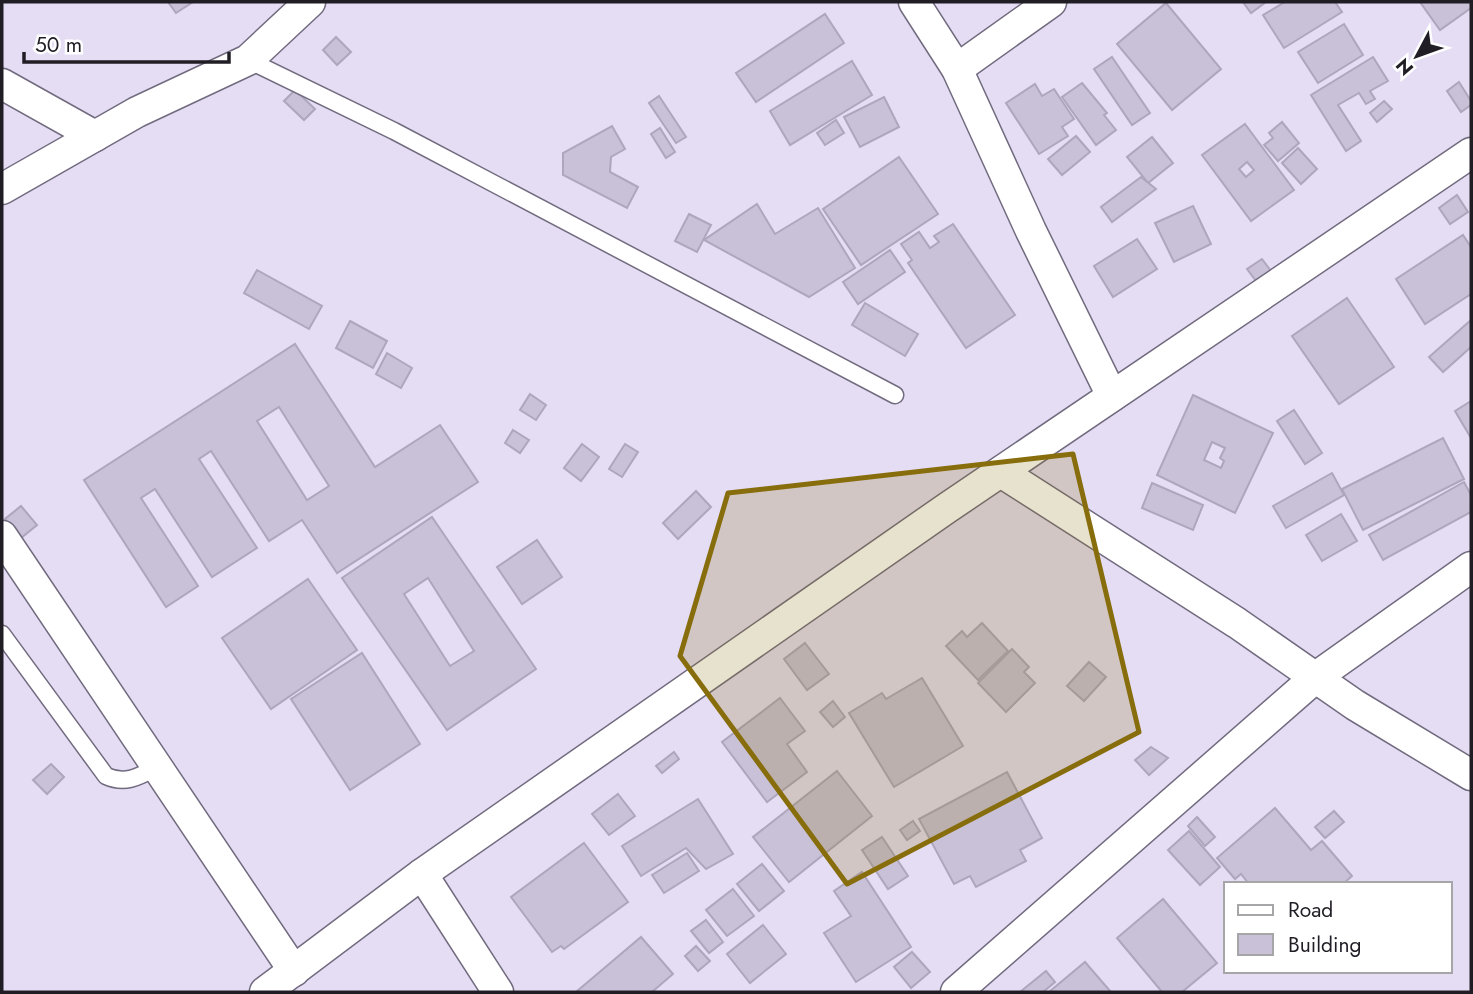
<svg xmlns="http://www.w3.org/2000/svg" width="1473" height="994" font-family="Jost,sans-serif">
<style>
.building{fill:#c9c1d7;stroke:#aea6bc;stroke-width:2;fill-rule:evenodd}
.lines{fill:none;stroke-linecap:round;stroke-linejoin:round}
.service-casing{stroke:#726b7f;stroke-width:19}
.minor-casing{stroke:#726b7f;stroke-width:33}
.service{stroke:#fff;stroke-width:16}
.minor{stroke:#fff;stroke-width:30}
.marked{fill:#876d0c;fill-opacity:0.2;stroke:#876d0c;stroke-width:5;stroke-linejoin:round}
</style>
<rect width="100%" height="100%" fill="#e5ddf4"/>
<g class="building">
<path d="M168 2H193L176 13Z"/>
<path d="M1243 2H1266L1251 13Z"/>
<path d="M1285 2H1335L1342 12 1284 48 1263 15Z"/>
<path d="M1420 2H1471V8L1440 30Z"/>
<path d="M1166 3 1221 69 1172 110 1117 44Z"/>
<path d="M825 14 844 43 756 102 736 73Z"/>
<path d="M1344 24 1363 55 1318 83 1298 52Z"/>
<path d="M336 37 351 52 337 65 323 50Z"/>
<path d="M1112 57 1150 113 1132 125 1094 69Z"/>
<path d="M1373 57 1388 81 1370 91 1375 99 1366 104 1359 93 1338 105 1361 141 1346 151 1311 95Z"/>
<path d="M852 61 872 95 790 145 770 111Z"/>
<path d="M1459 82 1471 101V105L1461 112 1447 91Z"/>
<path d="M1082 83 1107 113 1104 115 1116 130 1096 145 1062 97Z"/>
<path d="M1035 84 1042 96 1054 89 1074 119 1062 127 1068 136 1039 154 1006 103Z"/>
<path d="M295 90 315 109 304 120 284 101Z"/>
<path d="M659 96 686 137 676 143 649 103Z"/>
<path d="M884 97 899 127 860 147 844 117Z"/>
<path d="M1384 101 1392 109 1377 122 1370 113Z"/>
<path d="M836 120 844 133 825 145 817 133Z"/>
<path d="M1282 122 1299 143 1278 161 1264 145 1273 138 1269 133Z"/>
<path d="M1245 124 1294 190 1251 221 1202 155ZM1247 162 1254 170 1246 177 1239 169Z"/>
<path d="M612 126 625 149 611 157 610 172 638 187 627 208 563 175V153Z"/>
<path d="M660 128 675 152 666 158 651 134Z"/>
<path d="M1076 136 1090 152 1062 175 1048 159Z"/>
<path d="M1152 137 1173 163 1148 183 1127 157Z"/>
<path d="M1298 148 1317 169 1301 184 1282 163Z"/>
<path d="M899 157 938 214 861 265 823 209Z"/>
<path d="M1141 177 1156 189 1112 222 1101 207Z"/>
<path d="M1457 195 1468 212 1450 224 1439 208Z"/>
<path d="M757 204 775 234 818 208 855 268 809 297 704 240Z"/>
<path d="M1193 206 1211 244 1174 262 1155 223Z"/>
<path d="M689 214 711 225 697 252 675 241Z"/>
<path d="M953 224 1015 315 966 348 908 263 912 260 901 244 919 232 930 248 939 242 934 236Z"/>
<path d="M1463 235 1471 247V294L1425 324 1396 279Z"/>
<path d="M1137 239 1157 269 1113 297 1094 266Z"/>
<path d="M890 250 905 272 858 304 843 282Z"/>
<path d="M1262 259 1271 271 1256 281 1247 269Z"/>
<path d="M257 270 322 306 309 329 244 293Z"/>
<path d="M1347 298 1394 367 1339 404 1292 336Z"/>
<path d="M865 303 918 334 905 356 852 325Z"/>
<path d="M1471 320V347L1443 372 1429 357Z"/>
<path d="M350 321 387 341 373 368 336 348Z"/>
<path d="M295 344 375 467 440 425 478 482 337 573 302 520 269 541 211 451 199 459 257 548 212 577 155 489 141 498 198 586 166 607 84 480ZM279 407 329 486 307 500 257 421Z"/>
<path d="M387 353 412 368 401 388 376 374Z"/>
<path d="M530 394 546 405 536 420 520 410Z"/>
<path d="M1193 395 1273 433 1235 513 1157 475ZM1212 442 1225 448 1220 458 1224 461 1221 468 1204 460Z"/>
<path d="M1471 401V438L1455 411Z"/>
<path d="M1294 410 1322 453 1305 464 1277 421Z"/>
<path d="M513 430 529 440 520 453 505 443Z"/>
<path d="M1443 438 1464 479 1363 530 1342 489Z"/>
<path d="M582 444 599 457 581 481 564 468Z"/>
<path d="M625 444 638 452 622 477 609 469Z"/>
<path d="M1332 473 1344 495 1286 528 1273 506Z"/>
<path d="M1464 482 1471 495V512L1383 560 1369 535Z"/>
<path d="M1152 483 1203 505 1193 530 1142 508Z"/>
<path d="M696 491 711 507 678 539 663 523Z"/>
<path d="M21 506 37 525 21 538 5 519Z"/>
<path d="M1341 514 1357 541 1322 561 1306 535Z"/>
<path d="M432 517 536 669 447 730 342 578ZM428 578 474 651 450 666 404 594Z"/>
<path d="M537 540 562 577 522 604 497 567Z"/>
<path d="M308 579 357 650 271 709 222 638Z"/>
<path d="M982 623 1008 651 978 680 946 646 962 631 967 637Z"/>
<path d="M805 643 829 674 807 690 784 659Z"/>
<path d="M1012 649 1029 667 1024 672 1035 683 1006 712 978 683Z"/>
<path d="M362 653 420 744 350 790 291 699Z"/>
<path d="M1089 662 1106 677 1084 701 1067 686Z"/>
<path d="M922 678 963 746 894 787 849 713 882 693 886 699Z"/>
<path d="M780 698 805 731 787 744 807 772 767 802 722 742Z"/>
<path d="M833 701 845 717 833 727 820 712Z"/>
<path d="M1151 747 1168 758 1149 775 1135 760Z"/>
<path d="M674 752 679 759 662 773 656 766Z"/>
<path d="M51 764 64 777 47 794 33 780Z"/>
<path d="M837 771 872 816 789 882 753 837Z"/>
<path d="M1007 772 1042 838 1020 850 1026 861 976 887 970 876 954 884 919 819Z"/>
<path d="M618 794 635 816 609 835 592 814Z"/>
<path d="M698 799 733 854 706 869 686 848 641 876 622 846Z"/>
<path d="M1275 808 1311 850 1322 841 1352 876 1343 884H1249L1241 874 1235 879 1217 858Z"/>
<path d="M1334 811 1344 822 1325 838 1315 827Z"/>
<path d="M1197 817 1215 837 1205 846 1188 826Z"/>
<path d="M913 821 920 831 907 840 900 830Z"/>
<path d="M1189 831 1220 867 1200 885 1168 850Z"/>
<path d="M882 837 908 876 888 889 862 850Z"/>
<path d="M584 843 628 902 564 949 561 946 552 952 511 897Z"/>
<path d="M687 853 699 871 664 893 652 875Z"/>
<path d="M762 864 784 891 759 911 737 884Z"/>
<path d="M862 872 911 947 856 982 824 933 851 916 834 891Z"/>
<path d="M733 889 754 916 727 936 706 910Z"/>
<path d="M1163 899 1217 963 1182 992H1162L1117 938Z"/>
<path d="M706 920 723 942 709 953 691 931Z"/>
<path d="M763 925 786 954 750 983 727 954Z"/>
<path d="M641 937 673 974 652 992H576Z"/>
<path d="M696 946 710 961 698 971 685 956Z"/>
<path d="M912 952 930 972 911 988 894 967Z"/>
<path d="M1085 962 1111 992H1049Z"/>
<path d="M1046 971 1055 982 1043 992H1020Z"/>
</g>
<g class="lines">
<g class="service-casing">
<g id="service">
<path d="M248 60 394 131 895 395"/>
<path d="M2 634 106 776C126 785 140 776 157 767"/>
</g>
</g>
<g class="minor-casing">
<g id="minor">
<path d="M914 2 957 69 1031 231 1112 396"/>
<path d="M957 69 1051 2"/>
<path d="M2 84 95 136"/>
<path d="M2 189 137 112 248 60 310 2"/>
<path d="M1001 472 1237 623 1355 705 1471 775"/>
<path d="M2 536 294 971"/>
<path d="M422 874 498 992"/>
<path d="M265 992 422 874 947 508 1471 153"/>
<path d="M956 992 1316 677 1471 567"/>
</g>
</g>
<use href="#service" class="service"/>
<use href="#minor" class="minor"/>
</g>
<path class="marked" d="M1073 454 1139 732 847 884 680 656 728 493Z"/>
<rect width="1473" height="994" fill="none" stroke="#201d25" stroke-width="7"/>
<rect x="1224" y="882" width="228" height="91" fill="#ffffff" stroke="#a6a5a8" stroke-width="2"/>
<rect x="1238" y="905" width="35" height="10" fill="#ffffff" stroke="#a6a5a8" stroke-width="2"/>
<text x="1288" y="917" font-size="21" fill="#201d25">Road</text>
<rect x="1238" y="934" width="35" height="21" fill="#c9c1d7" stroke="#a6a5a8" stroke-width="2"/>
<text x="1288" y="952" font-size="21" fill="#201d25">Building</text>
<g transform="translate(1417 56) rotate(229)" stroke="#ffffff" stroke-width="5" paint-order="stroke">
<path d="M0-5L12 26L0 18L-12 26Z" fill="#201d25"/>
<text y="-10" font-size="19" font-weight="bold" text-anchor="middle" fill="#201d25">N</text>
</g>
<path d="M24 52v10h205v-10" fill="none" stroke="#201d25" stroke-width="3.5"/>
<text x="35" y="52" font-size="21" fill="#201d25" stroke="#ffffff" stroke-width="5" paint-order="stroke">50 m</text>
</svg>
